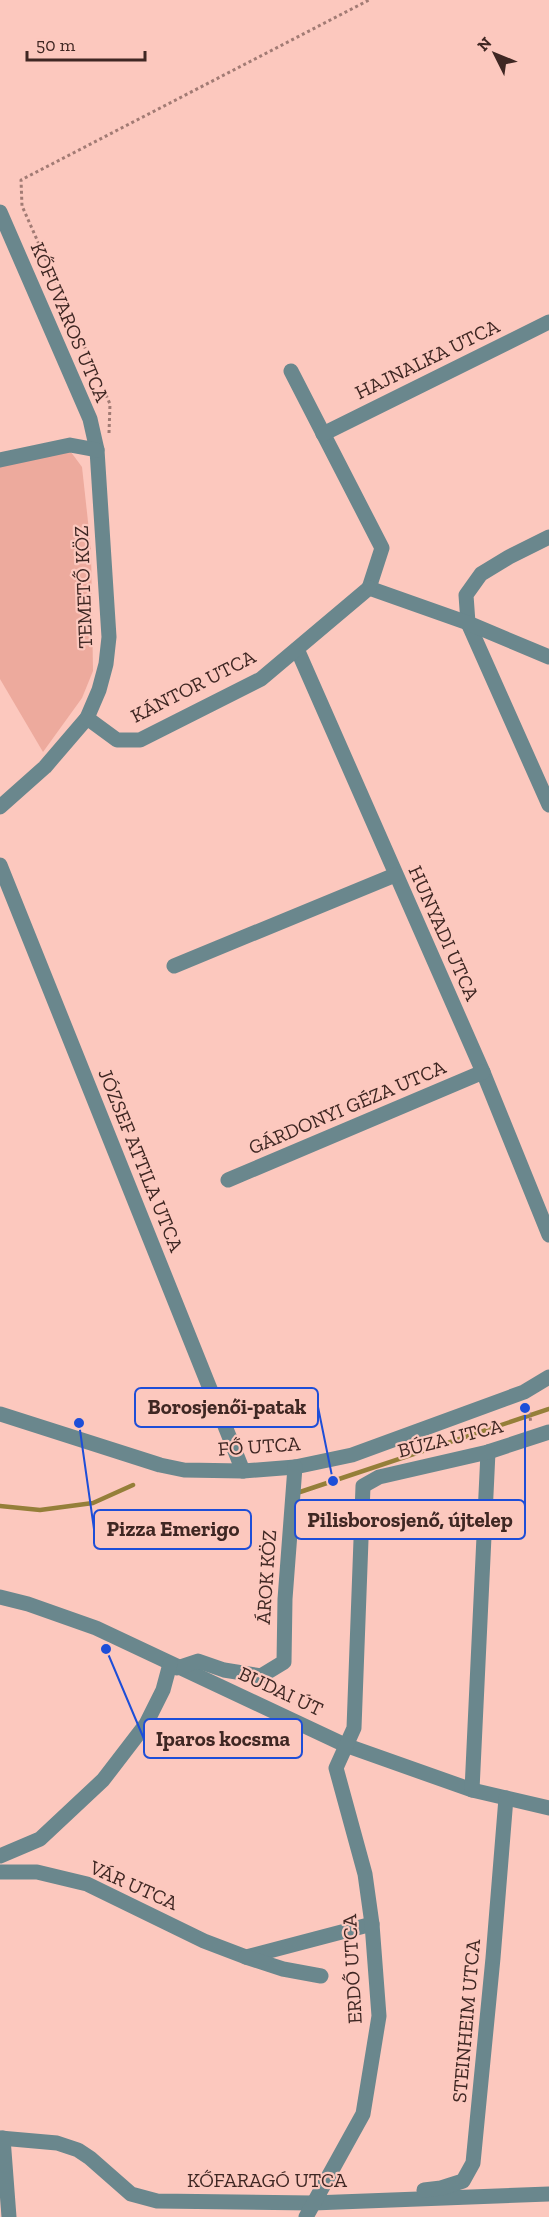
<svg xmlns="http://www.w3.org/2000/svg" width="549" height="2217" font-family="'Zilla Slab',serif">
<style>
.green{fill:#edaa9d}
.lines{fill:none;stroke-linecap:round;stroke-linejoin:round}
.stream{stroke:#957f39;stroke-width:4.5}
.path{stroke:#a27b74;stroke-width:3;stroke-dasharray:3 3;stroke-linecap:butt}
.minor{stroke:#6a878d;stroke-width:15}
.labels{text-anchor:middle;stroke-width:4.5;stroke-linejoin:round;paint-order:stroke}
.street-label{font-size:20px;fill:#3f2723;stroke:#fcc8be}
.leader{fill:none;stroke:#1d4ed8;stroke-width:2}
.callout-dot{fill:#1d4ed8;stroke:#fcc8be;stroke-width:2}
.callout{fill:#fcc8be;stroke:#1d4ed8;stroke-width:2}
.callout-label{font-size:21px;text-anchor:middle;font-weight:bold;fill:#3f2723}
</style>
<rect width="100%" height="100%" fill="#fcc8be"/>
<path class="green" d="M65 444 82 467 91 549 93 671 82 698 43 752 0 679V463Z"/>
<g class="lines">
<g class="stream">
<path d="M300 1492 549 1409"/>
<path d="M0 1506 40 1510 93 1503 133 1485"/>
</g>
<g class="path">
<path d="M109 433 110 404 22 206 21 180 369 0"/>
<path d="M528 1406 531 1423"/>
</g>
<g class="minor">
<path d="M0 212 90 419 97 450 109 637 106 664 99 690 87 718 45 767 0 807"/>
<path d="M291 371 382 548 369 588"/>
<path d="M323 434 549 322"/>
<path d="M0 460 70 445 97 450"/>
<path d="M549 537 509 557 481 574 466 595 468 623 549 805"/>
<path d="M369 588 468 623 549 657"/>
<path d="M297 649 483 1072 549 1235"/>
<path d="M87 718 117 740H140L261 679 369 588"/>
<path d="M0 865 243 1471"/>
<path d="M174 966 395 875"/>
<path d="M228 1180 483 1072"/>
<path d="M0 1414 160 1465 184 1470 243 1471 295 1467 352 1455 524 1392 549 1377"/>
<path d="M0 1597 28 1604 96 1628 345 1745 472 1790 549 1808"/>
<path d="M177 1668 198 1661 224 1670 261 1676 284 1662 285 1599 295 1467"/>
<path d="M472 1790 488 1452"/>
<path d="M0 1856 40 1839 103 1780 146 1724 163 1690 170 1664"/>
<path d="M0 1872H37L87 1884 204 1941 246 1957 372 1924"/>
<path d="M246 1957 283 1969 321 1976"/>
<path d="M0 2138 57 2143 78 2150 90 2158 131 2194 157 2201 313 2203 549 2194"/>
<path d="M3 2138 9 2217"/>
<path d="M424 2190 441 2188 463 2181 473 2163 493 1958 506 1798"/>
<path d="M306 2217 363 2114 379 2016 372 1924 365 1874 336 1768 354 1728 363 1486 379 1477 488 1452 549 1432"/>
</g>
</g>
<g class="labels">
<g class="street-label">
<text transform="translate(70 322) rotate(67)" y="7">KŐFUVAROS UTCA</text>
<text transform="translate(427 359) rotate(-26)" y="7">HAJNALKA UTCA</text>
<text transform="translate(83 587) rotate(-92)" y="7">TEMETŐ KÖZ</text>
<text transform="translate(193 686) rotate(-27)" y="7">KÁNTOR UTCA</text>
<text transform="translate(444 933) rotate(66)" y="7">HUNYADI UTCA</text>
<text transform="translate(347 1107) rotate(-23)" y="7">GÁRDONYI GÉZA UTCA</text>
<text transform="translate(141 1160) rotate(68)" y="7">JÓZSEF ATTILA UTCA</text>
<text transform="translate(450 1438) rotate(-14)" y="7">BÚZA UTCA</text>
<text transform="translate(259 1446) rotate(-4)" y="7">FŐ UTCA</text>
<text transform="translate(266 1577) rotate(-86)" y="7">ÁROK KÖZ</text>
<text transform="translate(281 1691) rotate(25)" y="7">BUDAI ÚT</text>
<text transform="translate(134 1885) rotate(24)" y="7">VÁR UTCA</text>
<text transform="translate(352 1969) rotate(-93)" y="7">ERDŐ UTCA</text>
<text transform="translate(466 2021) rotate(-85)" y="7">STEINHEIM UTCA</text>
<text x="267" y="2187">KŐFARAGÓ UTCA</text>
</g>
</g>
<path class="leader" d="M333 1481L318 1407M525 1408L525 1520M79 1423L94 1529M106 1649L144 1739"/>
<g class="callout-dot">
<circle cx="333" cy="1481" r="6"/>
<circle cx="525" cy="1408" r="6"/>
<circle cx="79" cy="1423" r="6"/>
<circle cx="106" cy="1649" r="6"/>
</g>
<g class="callout">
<rect x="135" y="1388" width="183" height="39" rx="6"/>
<rect x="295" y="1500" width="230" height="39" rx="6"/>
<rect x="94" y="1510" width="157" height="39" rx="6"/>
<rect x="144" y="1719" width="158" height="39" rx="6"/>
</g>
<g class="callout-label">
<text x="227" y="1414">Borosjenői-patak</text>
<text x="410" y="1527">Pilisborosjenő, újtelep</text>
<text x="173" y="1536">Pizza Emerigo</text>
<text x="223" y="1746">Iparos kocsma</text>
</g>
<g transform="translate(495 54) rotate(313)" stroke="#fcc8be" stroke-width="4.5" paint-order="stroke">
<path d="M0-4.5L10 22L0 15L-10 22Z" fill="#3f2723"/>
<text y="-9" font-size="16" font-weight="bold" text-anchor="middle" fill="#3f2723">N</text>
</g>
<path d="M27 51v9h118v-9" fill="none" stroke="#3f2723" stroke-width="3"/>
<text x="36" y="51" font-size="18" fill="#3f2723" stroke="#fcc8be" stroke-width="4.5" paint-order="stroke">50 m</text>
</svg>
